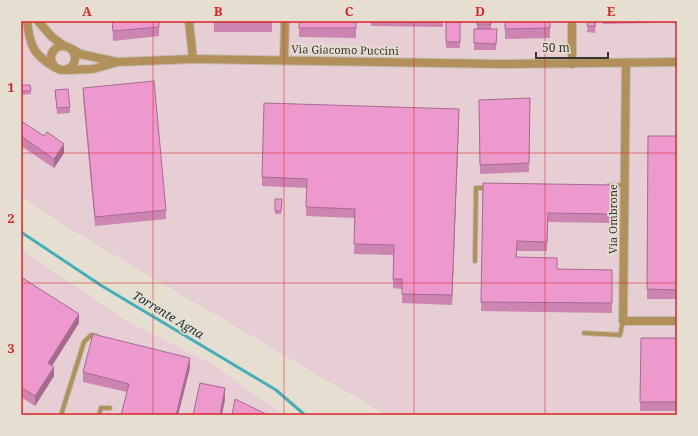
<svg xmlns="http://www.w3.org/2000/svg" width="698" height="436" font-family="'Noto Serif',serif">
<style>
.industrial{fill:#e7ced4}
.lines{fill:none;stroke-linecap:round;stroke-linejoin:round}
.stream{stroke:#46aeb8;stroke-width:3}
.lane-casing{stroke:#c3bcb1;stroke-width:6}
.street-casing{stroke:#c3bcb1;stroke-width:10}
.lane{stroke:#b2905c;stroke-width:4}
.street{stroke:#b2905c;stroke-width:8}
.wall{fill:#cc84b0}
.shaded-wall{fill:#a66b90}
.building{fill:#ed99cd;stroke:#a66b90}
.grid{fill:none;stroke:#d62828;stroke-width:1;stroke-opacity:0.55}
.labels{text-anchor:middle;stroke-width:3.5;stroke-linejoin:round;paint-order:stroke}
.street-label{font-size:11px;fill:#383530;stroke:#e6ded1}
.water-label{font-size:12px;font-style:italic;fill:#162e30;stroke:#e6ded1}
.neatline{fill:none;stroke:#d62828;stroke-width:1.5}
.grid-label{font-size:13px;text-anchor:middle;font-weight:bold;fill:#d62828}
</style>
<rect width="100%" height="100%" fill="#e6ded1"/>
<g class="industrial">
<path d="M21 21H677V415H386L68 228 21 196Z"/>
<path d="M21 250 127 321 207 361 284 415H21Z"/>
</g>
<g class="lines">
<path class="stream" d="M21 232 102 286 276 390 305 415"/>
<g class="lane-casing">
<g id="lane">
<path d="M608 186 623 185"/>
<path d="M475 261 476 188H487"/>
<path d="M584 333 620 335 623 321"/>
<path d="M61 415 84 342 91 335 96 336"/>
<path d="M99 415 101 408H110"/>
</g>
</g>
<g class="street-casing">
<g id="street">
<path d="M27 21C30 46 33 54 54 67"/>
<path d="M38 21 52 37 64 46"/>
<path d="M189 21 193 59"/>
<path d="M572 21V64"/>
<circle cx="63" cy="58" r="12"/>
<path d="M72 49 80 54 117 62"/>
<path d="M284 60 285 21"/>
<path d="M626 63 623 321H677"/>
<path d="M66 70 93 69 118 62 193 59 500 64 677 62"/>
</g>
</g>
<use href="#lane" class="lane"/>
<use href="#street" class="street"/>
</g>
<g class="wall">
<path d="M112 21H159V36L113 41Z"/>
<rect x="214" y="21" width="58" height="11"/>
<path d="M299 21H356V38L299 37Z"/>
<path d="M371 21H457V22H460V48H446V22H443V27L371 26Z"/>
<path d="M477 21H491V29H497L496 50H474V29H477Z"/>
<path d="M505 21H550V38L505 39Z"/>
<path d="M588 21H596L595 33 587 32Z"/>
<path d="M603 21H653V23L603 24Z"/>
<path d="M21 85H30L31 94 21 95Z"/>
<path d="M83 88 166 210V219L95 226 83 98Z"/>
<path d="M55 90 70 107V113L57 114Z"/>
<path d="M530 98 529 172 480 174 479 110Z"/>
<path d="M459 119 452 305 402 303V289L393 288V255L354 254 355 218 306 216 307 188 262 186V177Z"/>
<path d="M21 121 64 153 54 168 21 146Z"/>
<path d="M648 136H677V299H647Z"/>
<path d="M483 183 612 185 611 223 548 222 547 251H517V257L557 269 612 270V313L481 311Z"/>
<path d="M275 199H282L281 214H275Z"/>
<path d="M21 277 79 323 52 366 54 376 35 406 21 397Z"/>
<path d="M677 319V415H676L677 411H640V402L676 338Z"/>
<path d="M190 368 178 415H121L127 392 83 382V372Z"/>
</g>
<g class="shaded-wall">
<path d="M459 109V119L452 305V295Z"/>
<path d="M64 144V153L54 168V159Z"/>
<path d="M79 314V323L48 372V363Z"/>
<path d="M190 358V368L178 415H176Z"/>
<path d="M54 367V376L35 406V396Z"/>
<path d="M225 388V400L222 415H220Z"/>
</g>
<g class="building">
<path d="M112 21H159V27L113 31Z"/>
<rect x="214" y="21" width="58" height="1"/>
<rect x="299" y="21" width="57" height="7"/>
<rect x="477" y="21" width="14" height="3"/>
<path d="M505 21H550V28L505 29Z"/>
<path d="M588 21H595V26H587Z"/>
<rect x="446" y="22" width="14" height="20"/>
<path d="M474 29H497L496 44 474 43Z"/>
<path d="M154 81 166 210 95 217 83 88Z"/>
<path d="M21 85H30L31 91H21Z"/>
<path d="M68 89 70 107 57 108 55 90Z"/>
<path d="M530 98 529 163 480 165 479 100Z"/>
<path d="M264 103 459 109 452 295 402 294V279H393L394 245 354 244 355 209 306 207 307 179 262 177Z"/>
<path d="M21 121 44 136 47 132 64 144 54 159 21 136Z"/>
<path d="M648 136H677V290L647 289Z"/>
<path d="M483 183 612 185 611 214 548 213 547 242 517 241 516 257 557 258V269L612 270V303L481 302Z"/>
<path d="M275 199H282L281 211H275Z"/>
<path d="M21 277 79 314 48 363 54 367 35 396 21 387Z"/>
<path d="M676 319H677V414H676L677 402H640L641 338H676Z"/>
<path d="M93 334 190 358 176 415H121L129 384 83 372Z"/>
<path d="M200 383 225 388 220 415H193Z"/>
<path d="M235 399 268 415H232Z"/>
</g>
<path class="grid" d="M153 21V415M284 21V415M414 21V415M545 21V415M21 153H677M21 283H677"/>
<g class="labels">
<g class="street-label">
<text transform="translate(345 50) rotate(1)" y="4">Via Giacomo Puccini</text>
<text transform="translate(613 219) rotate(-90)" y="4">Via Ombrone</text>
</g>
<g class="water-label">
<text transform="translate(168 315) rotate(31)" y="4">Torrente Agna</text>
</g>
</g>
<rect width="698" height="436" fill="none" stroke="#e6ded1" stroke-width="44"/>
<path d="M536 52v6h72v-6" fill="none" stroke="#383530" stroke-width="2"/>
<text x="542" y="52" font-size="12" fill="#383530" stroke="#e6ded1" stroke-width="3" paint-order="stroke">50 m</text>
<rect x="22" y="22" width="654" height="392" class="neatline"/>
<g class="grid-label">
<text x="87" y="16">A</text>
<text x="218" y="16">B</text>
<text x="349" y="16">C</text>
<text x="480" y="16">D</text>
<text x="611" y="16">E</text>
<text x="11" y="92">1</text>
<text x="11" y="223">2</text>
<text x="11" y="353">3</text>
</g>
</svg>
